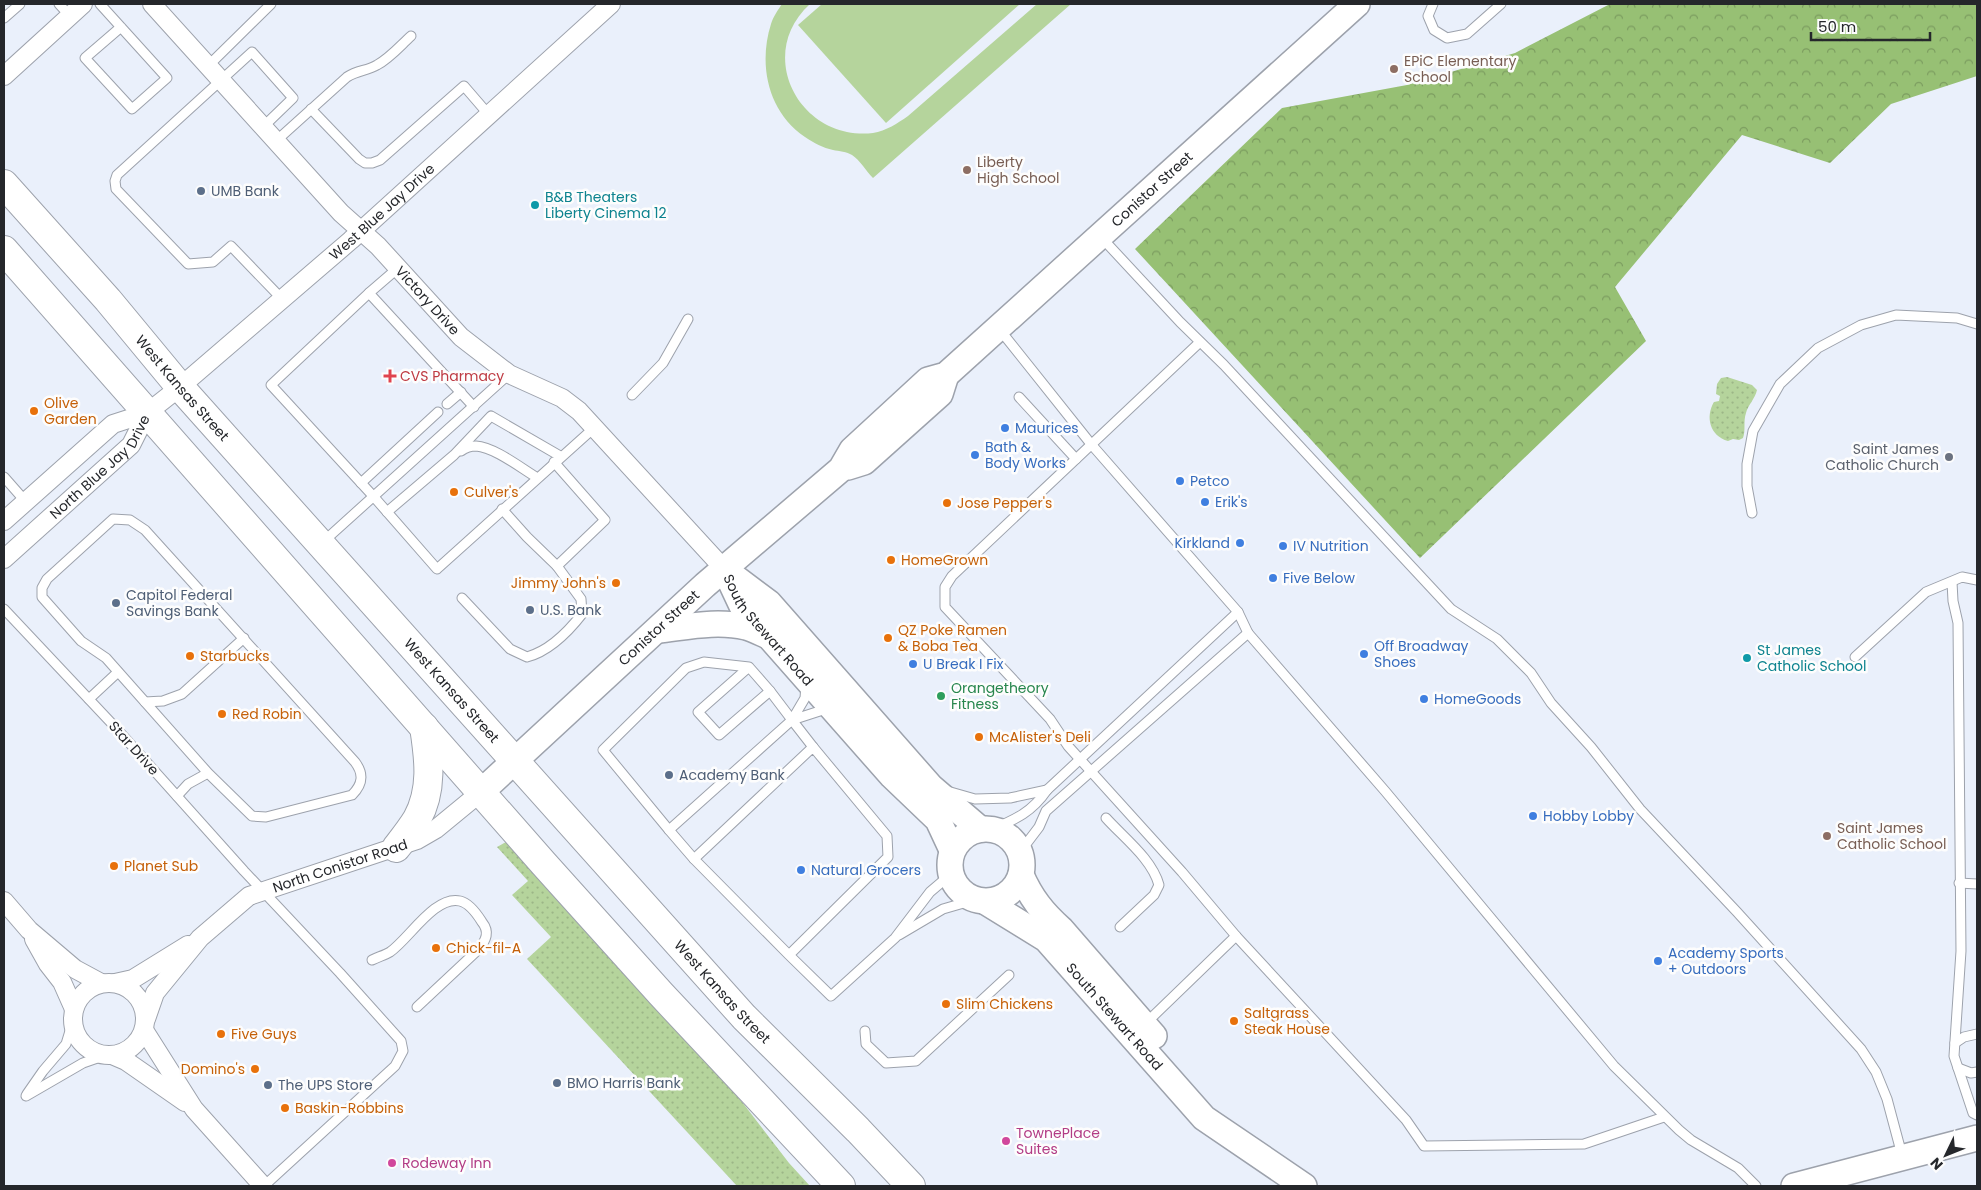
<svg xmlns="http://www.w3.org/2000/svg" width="1981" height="1190" font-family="Poppins,sans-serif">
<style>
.grass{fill:url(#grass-dots)}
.forest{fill:url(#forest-crowns)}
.garden{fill:#b5d49c}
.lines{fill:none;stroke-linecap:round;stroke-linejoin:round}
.lane-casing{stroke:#9da2ac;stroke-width:11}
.street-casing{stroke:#9da2ac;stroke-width:20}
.secondary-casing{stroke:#9da2ac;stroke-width:28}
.highway-casing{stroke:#9da2ac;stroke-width:30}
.lane{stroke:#fff;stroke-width:9}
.street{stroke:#fff;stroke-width:18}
.secondary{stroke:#fff;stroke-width:25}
.highway{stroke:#fff;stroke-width:28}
.education-dot{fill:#8d6e63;stroke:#fdfdfd;stroke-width:2}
.service-dot{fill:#5c6f8a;stroke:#fdfdfd;stroke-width:2}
.culture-dot{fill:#0f9aa8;stroke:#fdfdfd;stroke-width:2}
.health-dot{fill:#e0444e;stroke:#fdfdfd;stroke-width:2}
.food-dot{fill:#e8710a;stroke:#fdfdfd;stroke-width:2}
.shop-dot{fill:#3f7fe0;stroke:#fdfdfd;stroke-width:2}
.worship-dot{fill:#6b7280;stroke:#fdfdfd;stroke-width:2}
.leisure-dot{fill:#2e9e5b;stroke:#fdfdfd;stroke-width:2}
.hotel-dot{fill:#d1479c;stroke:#fdfdfd;stroke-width:2}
.labels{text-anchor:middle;stroke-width:5;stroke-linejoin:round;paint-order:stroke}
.education-label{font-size:14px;fill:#785e54;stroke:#fdfdfd;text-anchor:start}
.street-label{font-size:14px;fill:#25272b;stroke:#fdfdfd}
.service-label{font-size:14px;fill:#4e5e75;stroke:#fdfdfd;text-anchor:start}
.culture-label{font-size:14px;fill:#0d838f;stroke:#fdfdfd;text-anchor:start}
.health-label{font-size:14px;fill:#be3a42;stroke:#fdfdfd;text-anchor:start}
.food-label{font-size:14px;fill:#c56008;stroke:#fdfdfd;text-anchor:start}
.shop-label{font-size:14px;fill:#366cbe;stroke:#fdfdfd;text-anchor:start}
.worship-label{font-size:14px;fill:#5b616d;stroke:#fdfdfd;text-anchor:end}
.leisure-label{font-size:14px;fill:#27864d;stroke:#fdfdfd;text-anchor:start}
.hotel-label{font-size:14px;fill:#b23c85;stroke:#fdfdfd;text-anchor:start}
</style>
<defs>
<pattern id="grass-dots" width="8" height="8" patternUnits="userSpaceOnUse" patternTransform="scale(1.25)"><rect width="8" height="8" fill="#b5d49c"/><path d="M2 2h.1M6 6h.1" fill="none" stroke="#9cb687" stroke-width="1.8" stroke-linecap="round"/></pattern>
<pattern id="forest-crowns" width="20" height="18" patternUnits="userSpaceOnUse" patternTransform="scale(1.25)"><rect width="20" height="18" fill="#97c074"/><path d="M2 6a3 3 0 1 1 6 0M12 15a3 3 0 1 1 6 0" fill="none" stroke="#7b9c5f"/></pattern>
</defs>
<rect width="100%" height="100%" fill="#eaf0fb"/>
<g class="grass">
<path d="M1727 377 1752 385 1757 390C1755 399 1748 405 1746 413 1743 422 1746 430 1743 438L1739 440 1733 439 1728 441C1710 436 1705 417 1714 402L1719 401 1720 396 1716 394 1717 384 1721 378Z"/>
<path d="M506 842 729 1085 789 1163 810 1186H737L527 959 551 937 512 895 528 881 497 847Z"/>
</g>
<path class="forest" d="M1610 4H1977V76L1891 104 1830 163 1742 135 1615 287 1646 341 1420 558 1135 249 1282 108 1407 85 1515 53Z"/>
<g class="garden">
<path d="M782 4H810C754 55 800 141 873 133 886 131 898 123 908 116L1037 4H1071L873 178C866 171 860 160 852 155 847 152 839 151 833 150 823 148 814 143 805 137 768 112 758 65 771 24 773 17 778 10 782 4Z"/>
<path d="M822 4H1020L886 123 798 25Z"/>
</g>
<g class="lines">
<g class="lane-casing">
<g id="lane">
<path d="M59 4 70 16"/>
<path d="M100 4 167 78 132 109 85 58 121 27"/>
<path d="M1433 4 1428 16 1434 30 1447 38 1467 34 1501 4"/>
<path d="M4 18 20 4"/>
<path d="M208 66 271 4"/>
<path d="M311 109 359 159 365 163H372L380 160 464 86 489 115"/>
<path d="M263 127 293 98 252 52 117 175 115 181 116 189 188 264 213 262 231 246 282 299"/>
<path d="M276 141 347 77C358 70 367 71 377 65 390 58 400 46 411 36"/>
<path d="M1101 237 1180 322 1224 365 1451 609 1497 639 1531 673 1551 703 1591 747 1640 809 1737 912 1861 1049 1876 1072 1887 1099 1902 1155"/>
<path d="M398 268 369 293 271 385 374 497 437 569 595 427"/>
<path d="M369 293 474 407"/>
<path d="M1000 330 1091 444 1238 612 1248 633 1385 791 1614 1066 1679 1130 1691 1140 1738 1168 1756 1186"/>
<path d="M1200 342 952 576 945 587V607L1050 719 1068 746 1182 872 1236 936 1406 1120 1424 1146 1584 1144 1664 1117"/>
<path d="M632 395 663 363 688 319"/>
<path d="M1019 397 1076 459"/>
<path d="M447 404 461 392"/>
<path d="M461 451C465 448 470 446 476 446 494 447 521 468 536 477"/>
<path d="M4 477 26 502"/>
<path d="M361 483 438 412"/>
<path d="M502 509 527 537 557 566 605 520 554 462"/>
<path d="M387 512 454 455 491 416 560 456"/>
<path d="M1752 513 1747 486V464L1753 431 1780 384 1818 348 1861 325 1896 315 1957 318 1977 324"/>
<path d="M323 542 509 374"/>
<path d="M1952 582 1953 601 1958 623 1961 951 1954 1056 1973 1113 1977 1115"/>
<path d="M462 598 510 649 527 657C549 651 568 632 582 614L581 599 557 566"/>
<path d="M4 609 116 728 244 871 340 973 401 1041 403 1051 395 1066 264 1186"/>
<path d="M1855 657 1926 592 1962 577 1977 580"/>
<path d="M806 685 805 698 792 720 829 708"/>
<path d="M770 691 792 720"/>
<path d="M89 699 118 672"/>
<path d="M145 702 163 701 182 694 244 638"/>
<path d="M947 791 975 799 1010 798 1047 790"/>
<path d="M177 796 188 784 208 773 252 816 266 817 352 795C363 784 364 774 355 762L145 530 130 520 113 519 47 579 42 588V597L81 641 106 658 208 773"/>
<path d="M1106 818C1124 838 1152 859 1159 885L1154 895 1120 927"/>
<path d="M993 829C1016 819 1032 812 1047 790L1238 612"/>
<path d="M669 830 603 750 686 668 704 662 749 667 770 691 719 735 698 712 749 667"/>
<path d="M1020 852 1039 827 1046 811 1248 633"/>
<path d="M694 859 669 830 792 720 813 747"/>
<path d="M1959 883 1977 884"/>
<path d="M899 935 943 909 974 900"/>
<path d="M789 955 888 857 887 836 813 747 694 859 789 955 831 996 895 938 930 892 950 875"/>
<path d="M372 960C378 957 385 955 390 952 409 939 435 895 460 901 469 903 477 914 482 922 490 932 486 940 479 949L417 1007"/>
<path d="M1146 1023 1236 936"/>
<path d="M865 1031 866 1044 886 1063 916 1061 1009 975"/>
<path d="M1955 1043 1964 1037 1977 1034"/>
<path d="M1958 1068 1971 1073 1977 1072"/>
<path d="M27 1094 43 1071 66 1044 73 1021"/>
<path d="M26 1096 83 1063 106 1055"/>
</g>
</g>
<g class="street-casing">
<g id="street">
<path id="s1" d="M152 4 341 213 378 246 461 337 509 374 562 398 579 411 725 570"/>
<path d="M4 76 83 4"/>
<path id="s2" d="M4 521 113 424 147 413 180 387 351 240 611 4"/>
<path id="s3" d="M4 559 131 445 147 413"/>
<path d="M4 901 29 930 75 969 101 983"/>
<path d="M34 939 48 964 62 982 74 1009"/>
<circle cx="109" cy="1019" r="36"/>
<path d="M115 983 133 979 188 945"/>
<path id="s4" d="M146 1019 155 993 200 938 249 896 417 840 436 829 481 792"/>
<path d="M144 1030 194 1109 263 1186"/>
<path d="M112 1055 126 1061 185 1102"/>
</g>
</g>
<g class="secondary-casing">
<g id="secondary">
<path d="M848 467 864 462 940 394 946 375"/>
<path d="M725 570 769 603 931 787 980 829"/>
<path id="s5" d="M727 574 742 606 892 776 938 820 952 850"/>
<path d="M658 630C686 627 717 620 746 627 753 629 761 633 768 636"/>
<path id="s6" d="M481 792 705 585 841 469 852 450 928 380 946 375 1357 4"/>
<circle cx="986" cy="865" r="36"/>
<path d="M1021 875C1031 898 1043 913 1061 929L1154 1036"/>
<path id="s7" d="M986 902 1046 939 1204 1118 1304 1186"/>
<path d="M1794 1186 1977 1138"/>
</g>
</g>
<g class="highway-casing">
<g id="highway">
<path id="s8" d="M4 184 108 300 180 387 744 1017 858 1130 911 1186"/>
<path d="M4 250 544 864 661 994 841 1186"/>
<path d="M396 848C403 839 411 829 417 819 433 790 429 759 424 727"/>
</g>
</g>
<use href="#lane" class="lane"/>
<use href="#street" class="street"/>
<use href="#secondary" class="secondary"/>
<use href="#highway" class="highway"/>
</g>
<g class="education-dot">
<circle cx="1394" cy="69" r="5"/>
<circle cx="967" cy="170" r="5"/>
<circle cx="1827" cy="836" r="5"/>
</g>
<g class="service-dot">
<circle cx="201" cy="191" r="5"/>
<circle cx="116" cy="603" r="5"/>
<circle cx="530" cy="610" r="5"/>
<circle cx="669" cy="775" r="5"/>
<circle cx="557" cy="1083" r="5"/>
<circle cx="268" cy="1085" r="5"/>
</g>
<g class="culture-dot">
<circle cx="535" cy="205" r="5"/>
<circle cx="1747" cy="658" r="5"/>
</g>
<path class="health-dot" d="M387.5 368.5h5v5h5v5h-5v5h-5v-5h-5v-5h5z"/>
<g class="food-dot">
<circle cx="34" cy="411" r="5"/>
<circle cx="454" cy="492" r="5"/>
<circle cx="947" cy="503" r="5"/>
<circle cx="891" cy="560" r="5"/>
<circle cx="616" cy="583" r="5"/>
<circle cx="888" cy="638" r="5"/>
<circle cx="190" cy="656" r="5"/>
<circle cx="222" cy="714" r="5"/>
<circle cx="979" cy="737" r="5"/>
<circle cx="114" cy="866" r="5"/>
<circle cx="436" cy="948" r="5"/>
<circle cx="946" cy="1004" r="5"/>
<circle cx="1234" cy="1021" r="5"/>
<circle cx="221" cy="1034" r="5"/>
<circle cx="255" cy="1069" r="5"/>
<circle cx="285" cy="1108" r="5"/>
</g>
<g class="shop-dot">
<circle cx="1005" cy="428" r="5"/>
<circle cx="975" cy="455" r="5"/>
<circle cx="1180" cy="481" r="5"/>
<circle cx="1205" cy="502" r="5"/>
<circle cx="1240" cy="543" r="5"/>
<circle cx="1283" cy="546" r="5"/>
<circle cx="1273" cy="578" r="5"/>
<circle cx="1364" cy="654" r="5"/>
<circle cx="913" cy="664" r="5"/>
<circle cx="1424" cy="699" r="5"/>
<circle cx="1533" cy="816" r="5"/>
<circle cx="801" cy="870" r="5"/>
<circle cx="1658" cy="961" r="5"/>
</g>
<circle class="worship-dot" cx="1949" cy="457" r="5"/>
<circle class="leisure-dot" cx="941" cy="696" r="5"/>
<g class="hotel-dot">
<circle cx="1006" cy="1141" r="5"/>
<circle cx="392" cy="1163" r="5"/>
</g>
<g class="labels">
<g class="education-label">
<text x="1404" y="66">EPiC Elementary<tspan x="1404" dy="16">School</tspan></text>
<text x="977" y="167">Liberty<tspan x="977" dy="16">High School</tspan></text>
<text x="1837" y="833">Saint James<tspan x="1837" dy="16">Catholic School</tspan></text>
</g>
<g class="street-label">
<text dy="5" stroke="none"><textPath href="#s6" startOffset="905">Conistor Street</textPath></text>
<text dy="5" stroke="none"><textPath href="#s2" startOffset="491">West Blue Jay Drive</textPath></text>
<text dy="5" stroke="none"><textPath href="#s1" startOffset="405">Victory Drive</textPath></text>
<text dy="5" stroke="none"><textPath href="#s8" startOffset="271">West Kansas Street</textPath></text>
<text dy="5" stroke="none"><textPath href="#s3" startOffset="134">North Blue Jay Drive</textPath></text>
<text dy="5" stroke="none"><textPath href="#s6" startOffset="242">Conistor Street</textPath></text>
<text dy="5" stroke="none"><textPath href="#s5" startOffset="70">South Stewart Road</textPath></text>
<text dy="5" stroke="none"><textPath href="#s8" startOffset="676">West Kansas Street</textPath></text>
<text transform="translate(134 748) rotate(48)" y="5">Star Drive</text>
<text dy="5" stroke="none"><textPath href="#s4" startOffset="259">North Conistor Road</textPath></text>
<text dy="5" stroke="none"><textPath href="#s8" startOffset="1081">West Kansas Street</textPath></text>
<text dy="5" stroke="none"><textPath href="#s7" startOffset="174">South Stewart Road</textPath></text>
</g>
<g class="service-label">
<text x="211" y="196">UMB Bank</text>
<text x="126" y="600">Capitol Federal<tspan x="126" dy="16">Savings Bank</tspan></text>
<text x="540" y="615">U.S. Bank</text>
<text x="679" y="780">Academy Bank</text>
<text x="567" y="1088">BMO Harris Bank</text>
<text x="278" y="1090">The UPS Store</text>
</g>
<g class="culture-label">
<text x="545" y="202">B&amp;B Theaters<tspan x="545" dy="16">Liberty Cinema 12</tspan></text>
<text x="1757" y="655">St James<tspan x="1757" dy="16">Catholic School</tspan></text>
</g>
<g class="health-label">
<text x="400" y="381">CVS Pharmacy</text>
</g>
<g class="food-label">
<text x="44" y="408">Olive<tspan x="44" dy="16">Garden</tspan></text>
<text x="464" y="497">Culver's</text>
<text x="957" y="508">Jose Pepper's</text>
<text x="901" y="565">HomeGrown</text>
<text x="606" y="588" text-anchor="end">Jimmy John's</text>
<text x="898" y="635">QZ Poke Ramen<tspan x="898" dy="16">&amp; Boba Tea</tspan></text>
<text x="200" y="661">Starbucks</text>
<text x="232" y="719">Red Robin</text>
<text x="989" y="742">McAlister's Deli</text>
<text x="124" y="871">Planet Sub</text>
<text x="446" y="953">Chick-fil-A</text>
<text x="956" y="1009">Slim Chickens</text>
<text x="1244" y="1018">Saltgrass<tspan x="1244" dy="16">Steak House</tspan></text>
<text x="231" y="1039">Five Guys</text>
<text x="245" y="1074" text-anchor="end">Domino's</text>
<text x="295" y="1113">Baskin-Robbins</text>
</g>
<g class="shop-label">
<text x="1015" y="433">Maurices</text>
<text x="985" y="452">Bath &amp;<tspan x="985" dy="16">Body Works</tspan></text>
<text x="1190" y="486">Petco</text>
<text x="1215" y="507">Erik's</text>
<text x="1230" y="548" text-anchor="end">Kirkland</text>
<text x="1293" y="551">IV Nutrition</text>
<text x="1283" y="583">Five Below</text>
<text x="1374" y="651">Off Broadway<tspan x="1374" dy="16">Shoes</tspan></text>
<text x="923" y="669">U Break I Fix</text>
<text x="1434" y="704">HomeGoods</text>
<text x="1543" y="821">Hobby Lobby</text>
<text x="811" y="875">Natural Grocers</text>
<text x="1668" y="958">Academy Sports<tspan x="1668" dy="16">+ Outdoors</tspan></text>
</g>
<g class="worship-label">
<text x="1939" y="454">Saint James<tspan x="1939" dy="16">Catholic Church</tspan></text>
</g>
<g class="leisure-label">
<text x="951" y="693">Orangetheory<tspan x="951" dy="16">Fitness</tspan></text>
</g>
<g class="hotel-label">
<text x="1016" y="1138">TownePlace<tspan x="1016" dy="16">Suites</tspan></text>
<text x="402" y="1168">Rodeway Inn</text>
</g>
</g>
<rect width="1981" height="1190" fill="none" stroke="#25272b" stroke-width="10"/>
<g transform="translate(1946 1155) rotate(227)" stroke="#fdfdfd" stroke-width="4" paint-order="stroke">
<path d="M0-4L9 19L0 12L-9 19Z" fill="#25272b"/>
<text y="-8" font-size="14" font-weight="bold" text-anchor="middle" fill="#25272b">N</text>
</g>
<path d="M1811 32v8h119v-8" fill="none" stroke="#25272b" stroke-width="2.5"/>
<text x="1818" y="32" font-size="15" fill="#25272b" stroke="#fdfdfd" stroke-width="4" paint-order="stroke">50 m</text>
</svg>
